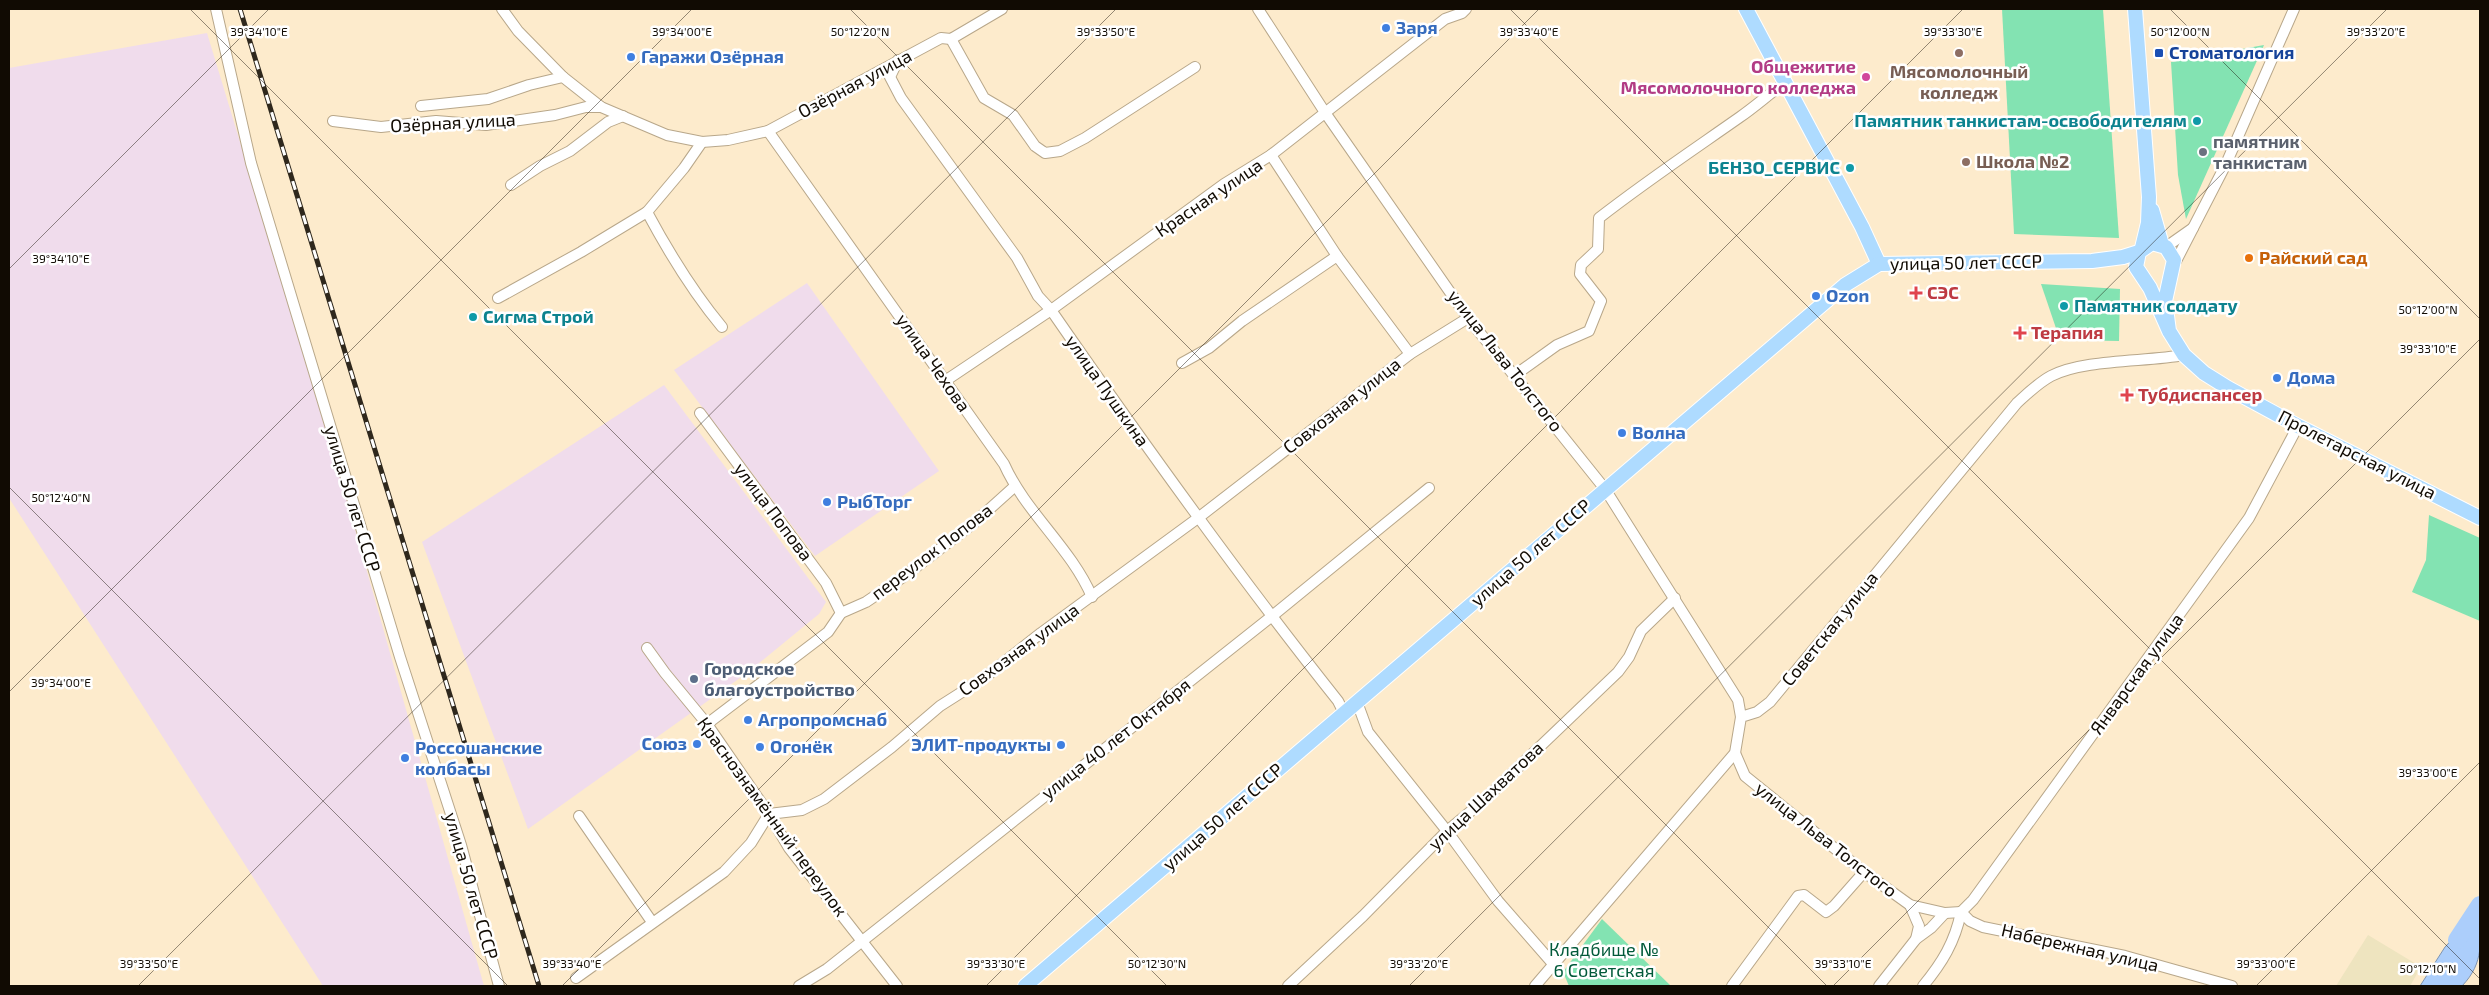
<svg xmlns="http://www.w3.org/2000/svg" width="2489" height="995" font-family="'Exo 2',sans-serif">
<style>
.industrial{fill:#f0dcec}
.green{fill:#83e3b2}
.sand{fill:#eee4bf}
.water{fill:#accefb;stroke:#7e94b1}
.lines{fill:none;stroke-linecap:round;stroke-linejoin:round}
.river{stroke:#accefb;stroke-width:18}
.minor-casing{stroke:#b8a78a;stroke-width:12}
.major-casing{stroke:#fff;stroke-width:16}
.minor{stroke:#fff;stroke-width:10}
.major{stroke:#aedbff;stroke-width:14}
.rail-casing{stroke:#2f281d;stroke-width:5}
.rail{stroke:#fff;stroke-width:3;stroke-dasharray:9;stroke-linecap:butt}
.ticks{fill:none;stroke:#110b03;stroke-width:1;stroke-opacity:0.45}
.shop-dot{fill:#3f7fe0;stroke:#fff;stroke-width:2}
.education-dot{fill:#8d6e63;stroke:#fff;stroke-width:2}
.transit-dot{fill:#1a4fb4;stroke:#fff;stroke-width:2}
.hotel-dot{fill:#d1479c;stroke:#fff;stroke-width:2}
.culture-dot{fill:#0f9aa8;stroke:#fff;stroke-width:2}
.worship-dot{fill:#6b7280;stroke:#fff;stroke-width:2}
.food-dot{fill:#e8710a;stroke:#fff;stroke-width:2}
.health-dot{fill:#e0444e;stroke:#fff;stroke-width:2}
.service-dot{fill:#5c6f8a;stroke:#fff;stroke-width:2}
.labels{text-anchor:middle;stroke-width:5;stroke-linejoin:round;paint-order:stroke}
.shop-label{font-size:18px;font-weight:bold;fill:#366cbe;stroke:#fff;text-anchor:start}
.transit-label{font-size:18px;font-weight:bold;fill:#164399;stroke:#fff;text-anchor:start}
.hotel-label{font-size:18px;font-weight:bold;fill:#b23c85;stroke:#fff;text-anchor:end}
.education-label{font-size:18px;font-weight:bold;fill:#785e54;stroke:#fff}
.street-label{font-size:18px;fill:#110b03;stroke:#fff}
.culture-label{font-size:18px;font-weight:bold;fill:#0d838f;stroke:#fff;text-anchor:end}
.worship-label{font-size:18px;font-weight:bold;fill:#5b616d;stroke:#fff;text-anchor:start}
.food-label{font-size:18px;font-weight:bold;fill:#c56008;stroke:#fff;text-anchor:start}
.health-label{font-size:18px;font-weight:bold;fill:#be3a42;stroke:#fff;text-anchor:start}
.service-label{font-size:18px;font-weight:bold;fill:#4e5e75;stroke:#fff;text-anchor:start}
.park-label{font-size:18px;fill:#015939;stroke:#fff}
.ticks-label{font-size:12px;text-anchor:middle;fill:#110b03;stroke:#fff;stroke-width:5;stroke-linejoin:round;paint-order:stroke}
</style>
<rect width="100%" height="100%" fill="#fdebcc"/>
<g class="industrial">
<path d="M207 33 324 419 484 986H323L9 498V68Z"/>
<path d="M807 283 939 471 815 556 674 370Z"/>
<path d="M664 385 826 602 819 614 747 673 528 829 422 542Z"/>
</g>
<g class="green">
<path d="M2002 9H2103L2119 238 2014 234Z"/>
<path d="M2264 45 2186 219 2178 175 2171 62Z"/>
<path d="M2041 284 2120 289 2119 341 2060 340Z"/>
<path d="M2429 515 2480 538V621L2412 592 2426 560Z"/>
<path d="M1602 919 1671 986H1569L1563 972Z"/>
</g>
<path class="sand" d="M2368 935 2421 967 2410 986H2336Z"/>
<path class="water" d="M2480 910C2480 941 2485 962 2462 986H2420L2445 947Z"/>
<g class="lines">
<path class="river" d="M2457 940 2480 905"/>
<g class="minor-casing">
<g id="minor">
<path d="M216 9 251 163 400 657 461 845 499 986"/>
<path d="M502 9 518 31 563 77"/>
<path d="M1258 9 1326 114 1468 318 1605 489 1738 700 1741 717"/>
<path d="M951 39 984 98 1013 115 1035 146 1045 153 1060 151 1085 138 1195 67"/>
<path d="M898 60 890 77 901 98 1017 258 1038 296 1051 310C1143 443 1237 574 1338 701L1344 713"/>
<path d="M421 106 488 99 529 85 563 77 601 107 667 135 702 142 728 140 768 131 941 38 951 39 1002 9"/>
<path d="M333 121 381 127 436 121 486 125 555 115 586 107H601"/>
<path d="M768 131 1004 464C1026 513 1071 548 1092 597"/>
<path d="M702 142 684 168 647 212C669 253 692 291 722 327"/>
<path d="M1271 155 1337 256 1410 354"/>
<path d="M511 185 540 166 570 151 608 122 623 116"/>
<path d="M2166 247 2193 228"/>
<path d="M2174 265 2226 164 2294 9"/>
<path d="M498 298 581 252 647 212"/>
<path d="M1182 363 1209 348 1242 321 1337 256"/>
<path d="M1515 375 1557 345 1589 331 1601 301 1580 274 1581 265 1598 249 1599 218C1645 182 1693 150 1740 117 1756 106 1770 93 1786 82"/>
<path d="M945 381 1051 310 1224 184 1271 155 1445 19 1462 13 1466 9"/>
<path d="M700 413 826 583 841 613"/>
<path d="M647 648 665 673 707 724 769 814 789 848 897 986"/>
<path d="M1357 702 1368 732 1447 831 1498 901 1554 965"/>
<path d="M707 724 828 632 841 613 866 602 903 577 974 523 1014 487"/>
<path d="M1735 753 1745 776 1864 872 1910 905 1945 913 1961 912"/>
<path d="M579 816 652 922"/>
<path d="M1910 905 1919 926 1916 939"/>
<path d="M1961 912 1973 900 2249 518 2298 426"/>
<path d="M1961 912 1970 921 1983 927 2125 956 2232 986"/>
<path d="M576 978 724 872 751 843 769 814 802 810 824 799 892 747 940 706 984 678 1041 633 1198 518 1410 354 1468 318"/>
<path d="M799 986 827 969 1271 617 1429 488"/>
<path d="M1288 986 1363 916 1447 831 1483 801 1618 672 1629 657 1641 631 1675 598"/>
<path d="M1535 986 1735 753 1741 717 1757 712 1770 702 2017 403C2028 393 2038 383 2051 376 2083 359 2146 362 2184 355"/>
<path d="M1732 986 1798 896 1804 895 1826 912 1834 906 1864 872"/>
<path d="M1879 986 1916 939 1931 928 1945 913"/>
<path d="M1923 986C1942 963 1955 942 1961 912"/>
</g>
</g>
<g class="major-casing">
<g id="major">
<path d="M1746 9 1862 227 1879 264"/>
<path d="M2135 9 2149 197 2148 223 2142 248"/>
<path d="M2152 210 2162 245"/>
<path d="M2169 331 2165 301 2174 260 2166 247 2152 243 2139 252 2136 267 2150 288 2169 331 2184 355 2204 373 2228 388 2298 426 2480 518"/>
<path d="M1025 986 1845 285 1879 264 2092 261 2123 257 2139 252"/>
</g>
</g>
<use href="#minor" class="minor"/>
<use href="#major" class="major"/>
<g class="rail-casing">
<path id="rail" d="M240 9 539 986"/>
</g>
<use href="#rail" class="rail"/>
</g>
<path class="ticks" d="M190 9 1167 986M850 9 1827 986M1510 9 2480 979M2170 9 2480 319M9 269 269 9M9 487 508 986M9 692 692 9M138 986 1116 9M562 986 1539 9M986 986 1963 9M1409 986 2387 9M1833 986 2480 339M2256 986 2480 762"/>
<g class="shop-dot">
<circle cx="1386" cy="28" r="5"/>
<circle cx="631" cy="57" r="5"/>
<circle cx="1816" cy="296" r="5"/>
<circle cx="2277" cy="378" r="5"/>
<circle cx="1622" cy="433" r="5"/>
<circle cx="827" cy="502" r="5"/>
<circle cx="748" cy="720" r="5"/>
<circle cx="697" cy="744" r="5"/>
<circle cx="1061" cy="745" r="5"/>
<circle cx="760" cy="747" r="5"/>
<circle cx="405" cy="758" r="5"/>
</g>
<g class="education-dot">
<circle cx="1959" cy="53" r="5"/>
<circle cx="1966" cy="162" r="5"/>
</g>
<rect class="transit-dot" x="2154" y="48" width="10" height="10" rx="2.5"/>
<circle class="hotel-dot" cx="1866" cy="77" r="5"/>
<g class="culture-dot">
<circle cx="2197" cy="121" r="5"/>
<circle cx="1850" cy="168" r="5"/>
<circle cx="2064" cy="306" r="5"/>
<circle cx="473" cy="317" r="5"/>
</g>
<circle class="worship-dot" cx="2203" cy="152" r="5"/>
<circle class="food-dot" cx="2249" cy="258" r="5"/>
<g class="health-dot">
<path d="M1913.5 285.5h5v5h5v5h-5v5h-5v-5h-5v-5h5z"/>
<path d="M2017.5 325.5h5v5h5v5h-5v5h-5v-5h-5v-5h5z"/>
<path d="M2124.5 387.5h5v5h5v5h-5v5h-5v-5h-5v-5h5z"/>
</g>
<circle class="service-dot" cx="694" cy="679" r="5"/>
<g class="labels">
<g class="shop-label">
<text x="1396" y="34">Заря</text>
<text x="641" y="63">Гаражи Озёрная</text>
<text x="1826" y="302">Ozon</text>
<text x="2287" y="384">Дома</text>
<text x="1632" y="439">Волна</text>
<text x="837" y="508">РыбТорг</text>
<text x="758" y="726">Агропромснаб</text>
<text x="687" y="750" text-anchor="end">Союз</text>
<text x="1051" y="751" text-anchor="end">ЭЛИТ-продукты</text>
<text x="770" y="753">Огонёк</text>
<text x="415" y="754">Россошанские<tspan x="415" dy="21">колбасы</tspan></text>
</g>
<g class="transit-label">
<text x="2169" y="59">Стоматология</text>
</g>
<g class="hotel-label">
<text x="1856" y="73">Общежитие<tspan x="1856" dy="21">Мясомолочного колледжа</tspan></text>
</g>
<g class="education-label">
<text x="1959" y="78">Мясомолочный<tspan x="1959" dy="21">колледж</tspan></text>
<text x="1976" y="168" text-anchor="start">Школа №2</text>
</g>
<g class="street-label">
<text transform="translate(855 84) rotate(-28)" y="6">Озёрная улица</text>
<text transform="translate(453 123) rotate(-3)" y="6">Озёрная улица</text>
<text transform="translate(1209 198) rotate(-34)" y="6">Красная улица</text>
<text transform="translate(1966 263) rotate(-1)" y="6">улица 50 лет СССР</text>
<text transform="translate(1505 361) rotate(52)" y="6">улица Льва Толстого</text>
<text transform="translate(933 363) rotate(55)" y="6">улица Чехова</text>
<text transform="translate(1107 391) rotate(55)" y="6">улица Пушкина</text>
<text transform="translate(1342 406) rotate(-38)" y="6">Совхозная улица</text>
<text transform="translate(2357 455) rotate(27)" y="6">Пролетарская улица</text>
<text transform="translate(352 499) rotate(73)" y="6">улица 50 лет СССР</text>
<text transform="translate(773 512) rotate(53)" y="6">улица Попова</text>
<text transform="translate(932 552) rotate(-37)" y="6">переулок Попова</text>
<text transform="translate(1531 553) rotate(-41)" y="6">улица 50 лет СССР</text>
<text transform="translate(1830 629) rotate(-51)" y="6">Советская улица</text>
<text transform="translate(1019 650) rotate(-36)" y="6">Совхозная улица</text>
<text transform="translate(2137 674) rotate(-54)" y="6">Январская улица</text>
<text transform="translate(1116 739) rotate(-38)" y="6">улица 40 лет Октября</text>
<text transform="translate(1486 796) rotate(-43)" y="6">улица Шахватова</text>
<text transform="translate(772 817) rotate(54)" y="6">Краснознамённый переулок</text>
<text transform="translate(1223 817) rotate(-41)" y="6">улица 50 лет СССР</text>
<text transform="translate(1826 840) rotate(38)" y="6">улица Льва Толстого</text>
<text transform="translate(471 886) rotate(74)" y="6">улица 50 лет СССР</text>
<text transform="translate(2080 948) rotate(13)" y="6">Набережная улица</text>
</g>
<g class="culture-label">
<text x="2187" y="127">Памятник танкистам-освободителям</text>
<text x="1840" y="174">БЕНЗО_СЕРВИС</text>
<text x="2074" y="312" text-anchor="start">Памятник солдату</text>
<text x="483" y="323" text-anchor="start">Сигма Строй</text>
</g>
<g class="worship-label">
<text x="2213" y="148">памятник<tspan x="2213" dy="21">танкистам</tspan></text>
</g>
<g class="food-label">
<text x="2259" y="264">Райский сад</text>
</g>
<g class="health-label">
<text x="1927" y="299">СЭС</text>
<text x="2031" y="339">Терапия</text>
<text x="2138" y="401">Тубдиспансер</text>
</g>
<g class="service-label">
<text x="704" y="675">Городское<tspan x="704" dy="21">благоустройство</tspan></text>
</g>
<g class="park-label">
<text x="1604" y="956">Кладбище №<tspan x="1604" dy="21">6 Советская</tspan></text>
</g>
</g>
<g class="ticks-label">
<text x="259" y="36">39°34'10"E</text>
<text x="682" y="36">39°34'00"E</text>
<text x="860" y="36">50°12'20"N</text>
<text x="1106" y="36">39°33'50"E</text>
<text x="1529" y="36">39°33'40"E</text>
<text x="1953" y="36">39°33'30"E</text>
<text x="2180" y="36">50°12'00"N</text>
<text x="2376" y="36">39°33'20"E</text>
<text x="61" y="263">39°34'10"E</text>
<text x="2428" y="314">50°12'00"N</text>
<text x="2428" y="353">39°33'10"E</text>
<text x="61" y="502">50°12'40"N</text>
<text x="61" y="687">39°34'00"E</text>
<text x="2428" y="777">39°33'00"E</text>
<text x="149" y="968">39°33'50"E</text>
<text x="572" y="968">39°33'40"E</text>
<text x="996" y="968">39°33'30"E</text>
<text x="1419" y="968">39°33'20"E</text>
<text x="1843" y="968">39°33'10"E</text>
<text x="2266" y="968">39°33'00"E</text>
<text x="1157" y="968">50°12'30"N</text>
<text x="2428" y="973">50°12'10"N</text>
</g>
<rect width="2489" height="995" fill="none" stroke="#110b03" stroke-width="20"/>
</svg>
